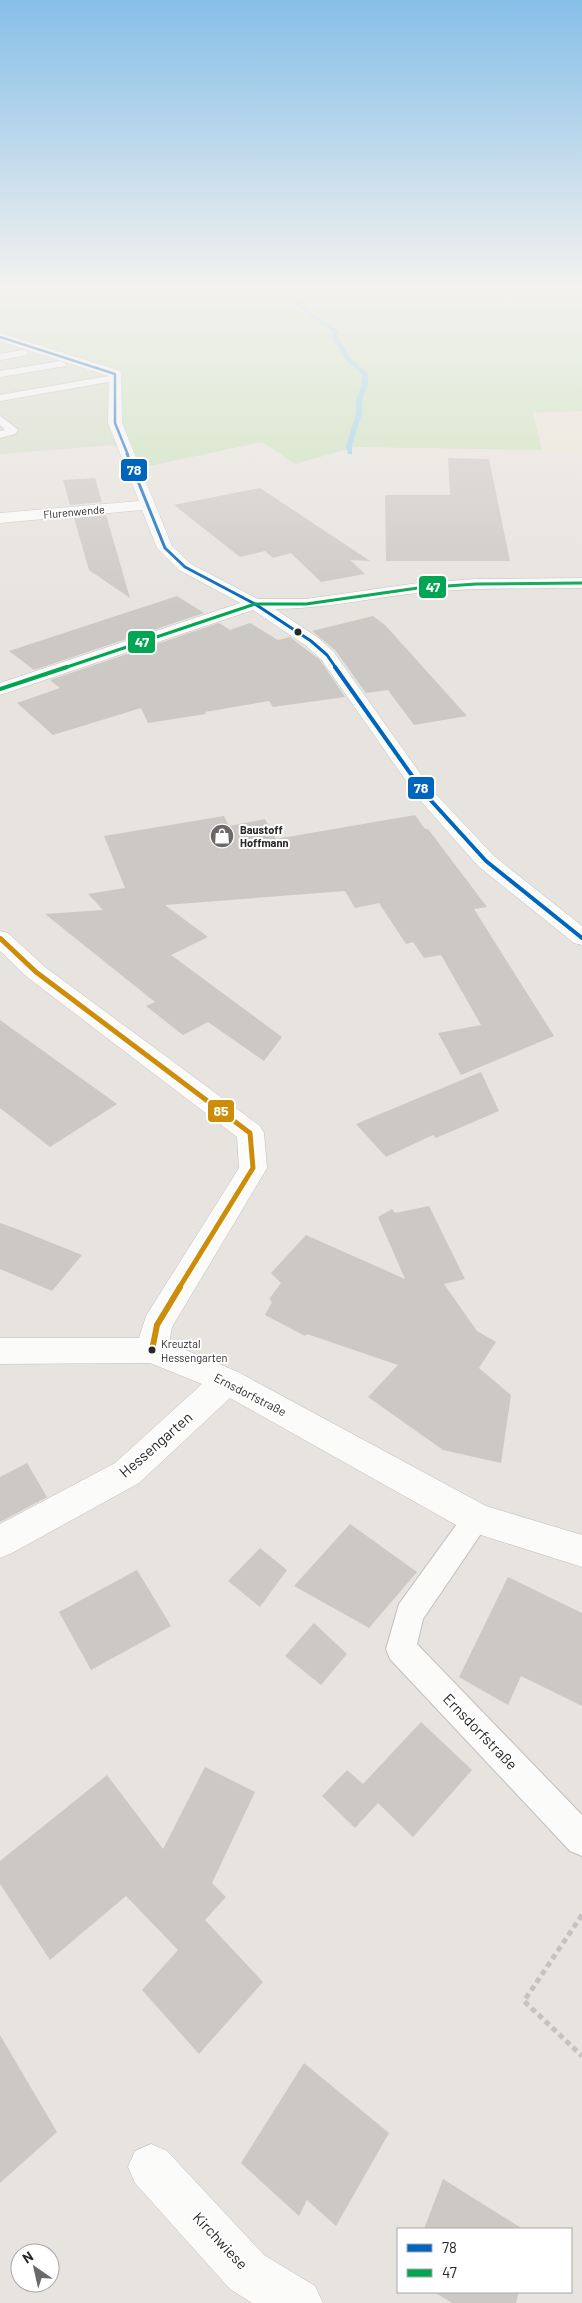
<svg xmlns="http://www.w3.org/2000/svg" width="582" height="2303" font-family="Barlow,sans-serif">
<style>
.education{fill:#eae2d3}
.green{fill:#c8e1b8}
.cemetery{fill:#d3dbc6}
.pitch{fill:#d3e6b5}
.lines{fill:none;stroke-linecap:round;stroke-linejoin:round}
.stream{fill:#93cfe7;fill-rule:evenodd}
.building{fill:#ccc9c5}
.service-casing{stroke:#c1bfbf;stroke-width:2}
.minor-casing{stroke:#c1bfbf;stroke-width:1}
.path-far1{stroke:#c4c3c2;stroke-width:1;stroke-dasharray:2 1;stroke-linecap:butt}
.path{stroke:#c4c3c2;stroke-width:5;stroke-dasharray:5.5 4;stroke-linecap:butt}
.service{fill:#fbfbfa;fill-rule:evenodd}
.minor{fill:#fbfbfa;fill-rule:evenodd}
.bus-1-far2-casing{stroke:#fff;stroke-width:4.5}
.bus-1-far1-casing{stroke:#fff;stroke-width:5.5}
.bus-1-casing{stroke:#fff;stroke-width:7}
.bus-2-far1-casing{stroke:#fff;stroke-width:5.5}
.bus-2-casing{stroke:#fff;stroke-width:7}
.bus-3-far2-casing{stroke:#fff;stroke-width:7}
.bus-3-far1-casing{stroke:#fff;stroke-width:9}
.bus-3-casing{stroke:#fff;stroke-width:10}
.bus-1-far2{stroke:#0065bd;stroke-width:2.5}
.bus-1-far1{stroke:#0065bd;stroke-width:3}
.bus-1{stroke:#0065bd;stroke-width:4}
.bus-2-far1{stroke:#00a651;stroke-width:3}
.bus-2{stroke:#00a651;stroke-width:4}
.bus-3-far2{stroke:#ce8d08;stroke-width:4}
.bus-3-far1{stroke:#ce8d08;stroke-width:5}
.bus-3{stroke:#ce8d08;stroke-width:6}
.bus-dot{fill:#282828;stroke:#fff;stroke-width:2}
.labels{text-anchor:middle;stroke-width:4;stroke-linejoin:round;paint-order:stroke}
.far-street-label{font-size:11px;fill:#282828;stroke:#fff}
.far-poi-label{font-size:11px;font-weight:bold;fill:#282828;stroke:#fff;text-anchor:start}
.bus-label{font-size:11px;fill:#282828;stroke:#fff;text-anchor:start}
.street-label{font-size:12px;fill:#282828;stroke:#fff}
.near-street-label{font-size:15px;fill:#282828;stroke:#fff}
.line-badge{stroke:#fff;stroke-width:2}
.badge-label{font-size:14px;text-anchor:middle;font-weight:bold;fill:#fff}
</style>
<rect width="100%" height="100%" fill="#e7e3de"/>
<path class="education" d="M582 412V451L545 452 535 414Z"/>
<path class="green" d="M0 288H582V411L533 413 542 450 355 447 295 464 262 442 145 467 113 445 106 426 108 376 0 340Z"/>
<path class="cemetery" d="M0 340 108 376 106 426 113 445 0 454Z"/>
<path class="pitch" d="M425 288H539L543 295 427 296Z"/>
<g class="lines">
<path class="stream" d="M276 288H281L316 316 339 331 337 337 352 360 368 373V385L362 400V413L352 446V454H348L346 446 356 413V400L362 385V374L348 362 331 337 334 332 312 318Z"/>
</g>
<g class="building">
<path d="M448 458 489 459 510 561H386L385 495H450Z"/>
<path d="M95 478 102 502 70 505 63 480Z"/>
<path d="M260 488 370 561 350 560 365 574 321 582 291 553 273 558 265 551 240 557 174 505Z"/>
<path d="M106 515 130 598 89 570 74 518Z"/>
<path d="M177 596 204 613 34 670 9 651Z"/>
<path d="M373 616 386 626 467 716 414 725 388 690 366 693 335 650 312 631Z"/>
<path d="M219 623 230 630 250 623 278 640 290 637 320 660 345 697 273 707 269 701 205 712 206 714 148 723 141 708 53 735 17 703 60 688 50 680Z"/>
<path d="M415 815 425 829H428L487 907 474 909 554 1036 461 1075 438 1033 481 1025 441 955 424 958 413 942 406 944 379 903 355 908 345 891 165 905 208 937 171 955 282 1037 264 1061 208 1022 183 1035 146 1006 155 1002 45 914 103 910 88 894 125 888 104 836 224 816 229 826 265 819 276 839Z"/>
<path d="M0 1020 117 1104 50 1147 0 1108Z"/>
<path d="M481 1072 499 1111 436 1138 433 1135 386 1157 356 1124Z"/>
<path d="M429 1206 465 1279 444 1284 477 1331 496 1342 479 1368 511 1395 501 1463 443 1450 368 1397 398 1365 307 1334 305 1336 265 1315 272 1302 269 1299 281 1283 271 1273 306 1235 405 1279 378 1217 392 1209 395 1213Z"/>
<path d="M0 1223 17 1229 82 1255 52 1291 0 1269Z"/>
<path d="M27 1463 47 1497 0 1522V1477Z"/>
<path d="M350 1524 417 1572 369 1628 294 1586Z"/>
<path d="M260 1548 287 1570 260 1607 228 1581Z"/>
<path d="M137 1570 171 1626 91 1670 59 1612Z"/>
<path d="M508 1577 582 1613V1706L521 1676 508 1705 459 1677Z"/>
<path d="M314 1623 347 1654 321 1685 285 1656Z"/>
<path d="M421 1722 472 1770 413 1837 378 1803 355 1828 322 1796 347 1770 363 1784Z"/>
<path d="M205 1767 255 1792 212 1883 226 1897 205 1920 263 1982 199 2054 142 1990 178 1950 126 1896 50 1960 0 1884V1861L107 1775 163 1849Z"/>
<path d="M0 2035 57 2132 0 2183Z"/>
<path d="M304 2063 389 2133 336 2226 307 2200 299 2216 241 2163Z"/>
<path d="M443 2179 523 2229H424Z"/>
<path d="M434 2292H519L516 2303H452Z"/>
</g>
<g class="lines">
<g class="service-casing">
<g id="service">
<path d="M23 350 27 351V355L0 360V354Z"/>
<path d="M61 361 66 364 65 366 0 377V371Z"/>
<path d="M115 375 120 378 119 380 0 401V395Z"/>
<path d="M0 416 16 428 18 430 15 434 0 438V431L5 430 0 425Z"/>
<path d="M477 1507 487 1510 491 1519 423 1619 417 1644 582 1815V1856L570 1851 390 1659 386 1649 399 1604 467 1510Z"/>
</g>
</g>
<g class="minor-casing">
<g id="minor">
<path d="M0 333 120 371 121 374 122 423 172 546 191 564 258 599H306L418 583 476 579 582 578V588C527 589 473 587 418 593 370 598 323 609 275 609L317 637 333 651 432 790 494 856 582 926V945L574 943 478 866 418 798 321 659 305 645 253 610 0 695V683L240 603 179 570 157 548 142 510 0 523V513L139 501 108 423 109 376 0 341Z"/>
<path d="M0 931 8 933 45 967 260 1126 264 1133 267 1168 172 1327 169 1343 238 1372 486 1506 582 1535V1567L465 1530 230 1398 139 1483 12 1553 0 1558V1524L115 1463 202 1384 150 1363 0 1364V1338H139L146 1316 239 1168 237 1137 27 977 0 951Z"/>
<path d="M151 2144 167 2151 264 2255 315 2286 323 2303H252L230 2289 135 2183 128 2167 135 2151Z"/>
</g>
</g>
<path class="path-far1" d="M559 288 582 303"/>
<path class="path" d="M582 1915 524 2001 582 2056"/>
<use href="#service" class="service"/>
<use href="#minor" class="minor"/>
<g class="bus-1-far2-casing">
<path id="bus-1-far2" d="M0 337 115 374V423L128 455"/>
</g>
<g class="bus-1-far1-casing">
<path id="bus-1-far1" d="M127 454 165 548 185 567 255 604 311 641 327 655 336 668"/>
</g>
<g class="bus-1-casing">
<path id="bus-1" d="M335 667 425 794 486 861 582 938"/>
</g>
<g class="bus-2-far1-casing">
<path id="bus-2-far1" d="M64 668 255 604H306L418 588 476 584 582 583"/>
</g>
<g class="bus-2-casing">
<path id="bus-2" d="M0 689 67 667"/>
</g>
<g class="bus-3-far2-casing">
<path id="bus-3-far2" d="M0 938 2 940"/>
</g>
<g class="bus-3-far1-casing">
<path id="bus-3-far1" d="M1 939 36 972 250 1133 253 1168 179 1288"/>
</g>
<g class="bus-3-casing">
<path id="bus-3" d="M152 1350 157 1325 180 1287"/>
</g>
<use href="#bus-1-far2" class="bus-1-far2"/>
<use href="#bus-1-far1" class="bus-1-far1"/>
<use href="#bus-1" class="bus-1"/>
<use href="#bus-2-far1" class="bus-2-far1"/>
<use href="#bus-2" class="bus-2"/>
<use href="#bus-3-far2" class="bus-3-far2"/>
<use href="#bus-3-far1" class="bus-3-far1"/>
<use href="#bus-3" class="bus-3"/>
</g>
<linearGradient id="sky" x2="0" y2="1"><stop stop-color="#86bfe8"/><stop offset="0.47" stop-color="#f4f2f0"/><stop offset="1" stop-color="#f4f2f0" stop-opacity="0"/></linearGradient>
<rect width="582" height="610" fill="url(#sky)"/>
<defs>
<g id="shop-disc" transform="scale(1.25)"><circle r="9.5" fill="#6b6968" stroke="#fff"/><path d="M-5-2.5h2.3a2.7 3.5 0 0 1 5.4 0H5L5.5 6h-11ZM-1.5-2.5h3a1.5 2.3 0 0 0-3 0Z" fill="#fff"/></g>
</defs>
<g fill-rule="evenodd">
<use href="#shop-disc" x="222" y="836"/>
</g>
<g class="bus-dot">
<circle cx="298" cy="632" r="4.5"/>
<circle cx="152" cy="1350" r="4.5"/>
</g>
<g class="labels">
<g class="far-street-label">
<text transform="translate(74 512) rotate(-5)" y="4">Flurenwende</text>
</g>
<g class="far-poi-label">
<text x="240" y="834">Baustoff<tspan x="240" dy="13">Hoffmann</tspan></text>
</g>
<g class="bus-label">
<text x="161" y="1348">Kreuztal<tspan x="161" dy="14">Hessengarten</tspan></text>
</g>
<g class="street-label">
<text transform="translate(250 1395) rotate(27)" y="4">Ernsdorfstraße</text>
</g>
<g class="near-street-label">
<text transform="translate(156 1445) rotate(-41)" y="5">Hessengarten</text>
<text transform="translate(480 1732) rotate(46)" y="5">Ernsdorfstraße</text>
<text transform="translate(220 2241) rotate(47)" y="5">Kirchwiese</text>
</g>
</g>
<g class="line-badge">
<rect x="120" y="458" width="28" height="24" rx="5" fill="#0065bd"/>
<rect x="418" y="575" width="29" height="24" rx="5" fill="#00a651"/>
<rect x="127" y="630" width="29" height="24" rx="5" fill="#00a651"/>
<rect x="407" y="776" width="28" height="24" rx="5" fill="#0065bd"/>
<rect x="207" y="1099" width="28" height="24" rx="5" fill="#ce8d08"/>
</g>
<g class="badge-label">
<text x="134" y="475">78</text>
<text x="433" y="592">47</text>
<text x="142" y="647">47</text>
<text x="421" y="793">78</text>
<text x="221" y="1116">85</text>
</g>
<rect x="397" y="2228" width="175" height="65" fill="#ffffff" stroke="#a9a9a9"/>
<rect x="407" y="2244" width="25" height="8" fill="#0065bd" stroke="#a9a9a9"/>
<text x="442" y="2253" font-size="15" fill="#282828">78</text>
<rect x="407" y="2269" width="25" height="8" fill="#00a651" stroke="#a9a9a9"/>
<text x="442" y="2278" font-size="15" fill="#282828">47</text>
<g transform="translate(35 2268) rotate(326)"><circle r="24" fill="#ffffff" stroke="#a9a9a9"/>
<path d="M0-4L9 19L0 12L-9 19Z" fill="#6b6968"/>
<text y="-8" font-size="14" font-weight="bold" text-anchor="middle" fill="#282828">N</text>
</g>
</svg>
